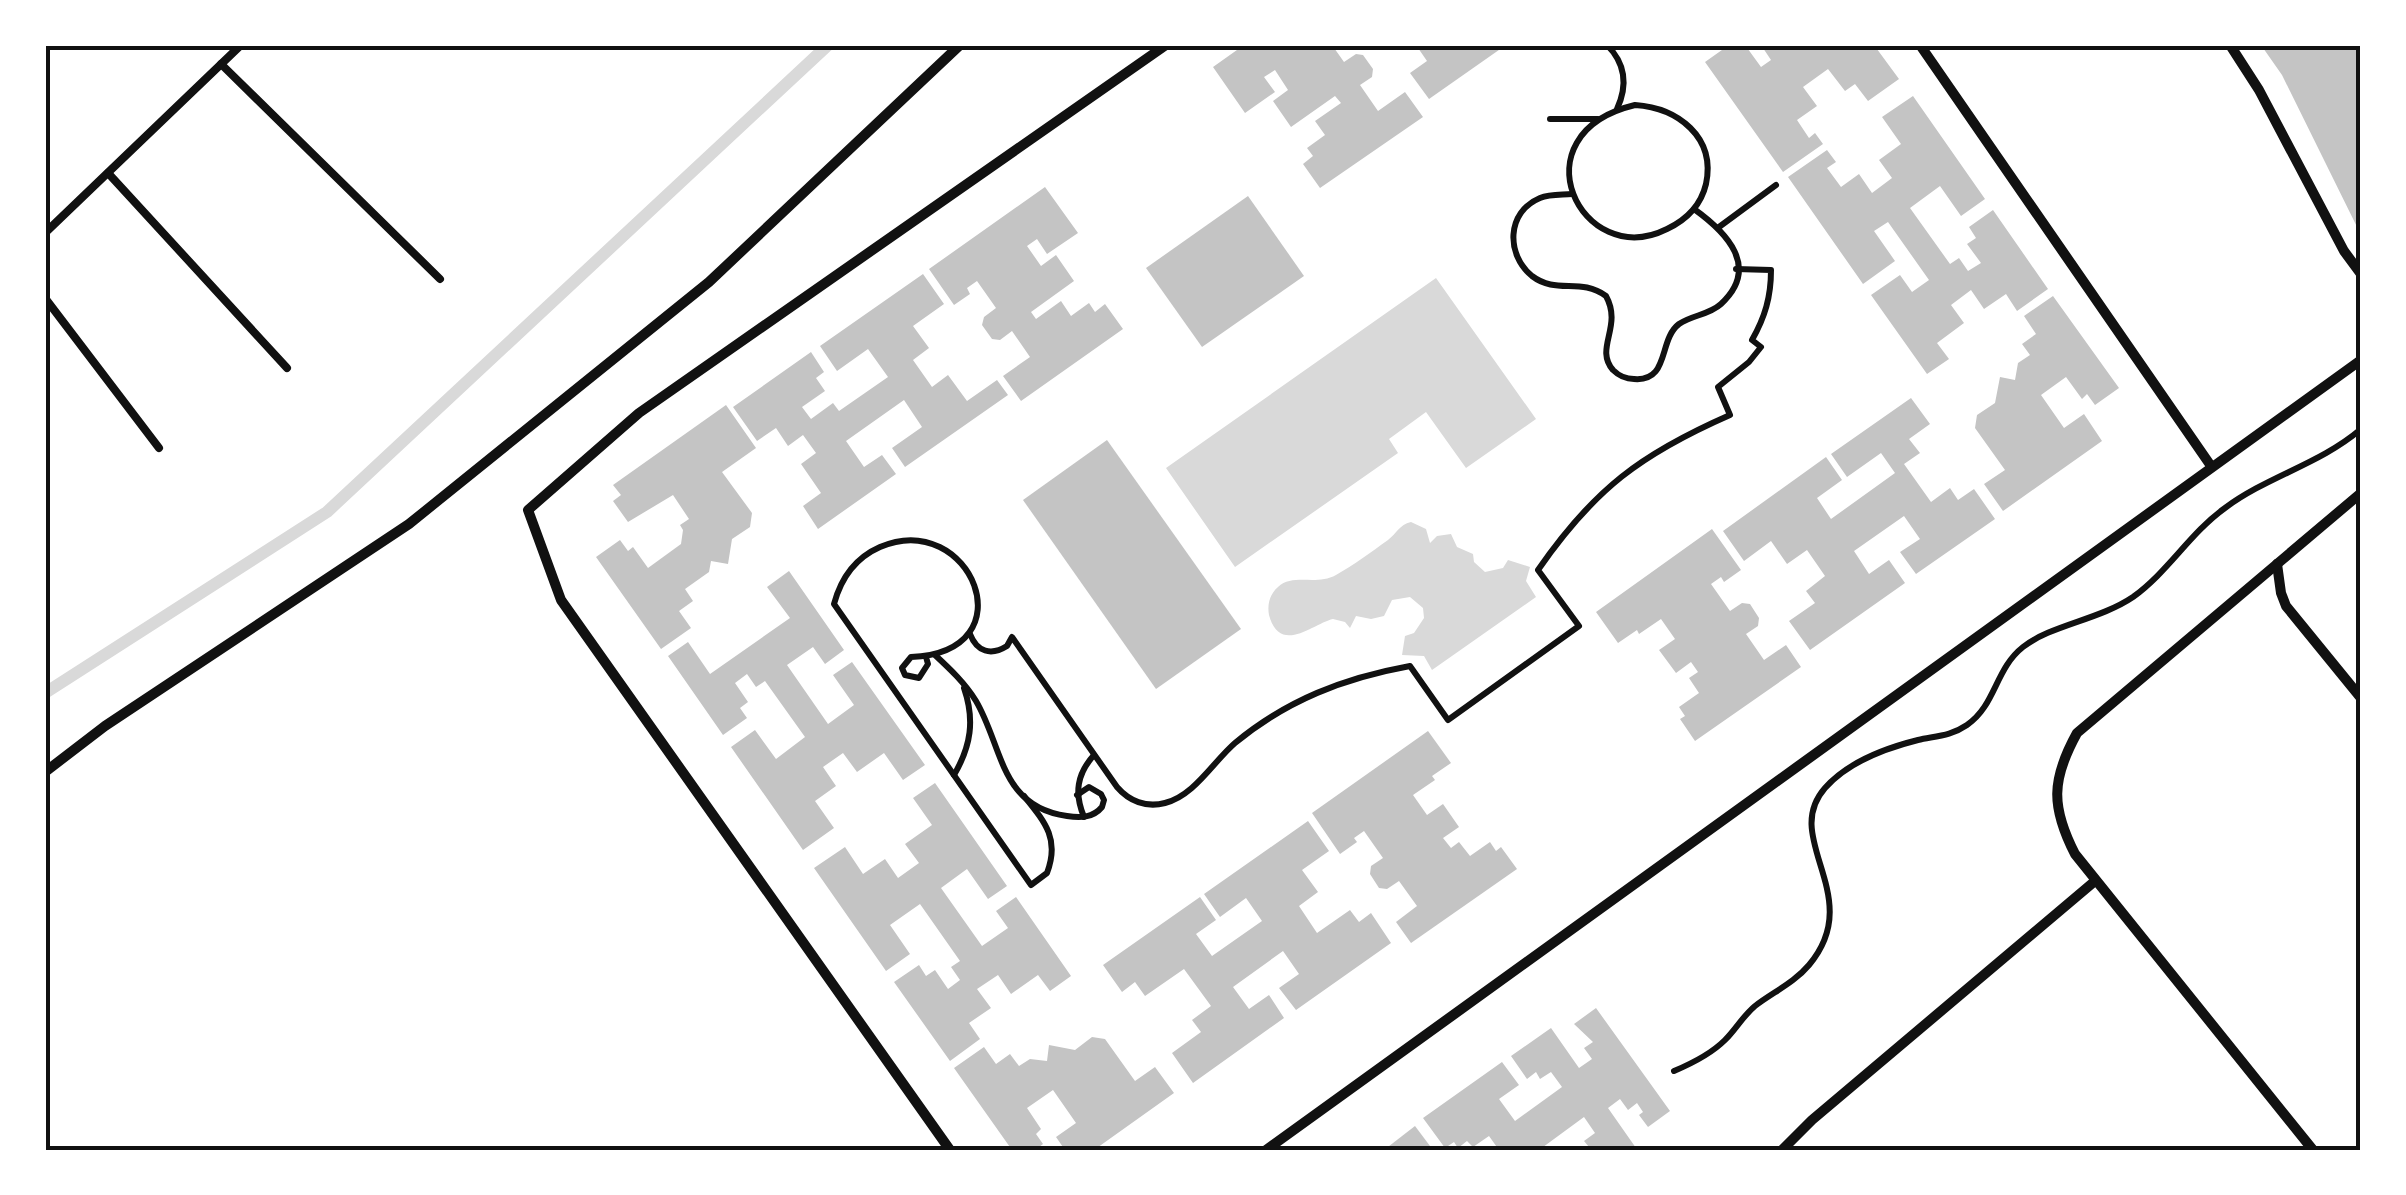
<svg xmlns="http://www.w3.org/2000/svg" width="2406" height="1195" font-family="'PT Sans Narrow',sans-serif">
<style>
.water{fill:#d9d9d9}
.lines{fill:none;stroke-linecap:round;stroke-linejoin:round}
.stream{stroke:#d9d9d9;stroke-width:12}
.building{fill:#c4c4c4}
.path{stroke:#111;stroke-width:6}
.service{stroke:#111;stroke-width:8}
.minor{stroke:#111;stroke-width:10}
.neatline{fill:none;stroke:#111;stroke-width:4}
</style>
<rect width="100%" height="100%" fill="#fff"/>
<g class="water">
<path d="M1436 278 1536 419 1466 468 1426 412 1389 439 1398 453 1235 567 1166 468Z"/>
<path d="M1411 522 1426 529 1430 543 1437 536 1451 534 1457 547 1473 554 1474 562 1485 572 1503 568 1508 560 1530 567 1526 581 1536 597 1432 670 1424 656 1402 655 1405 636 1414 633 1424 618 1423 608 1410 597 1392 600 1384 616 1371 619 1356 616 1350 628 1345 622 1333 619C1314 623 1280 656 1269 615 1267 604 1270 594 1278 587 1293 573 1317 586 1336 575 1354 565 1371 552 1388 540 1397 533 1399 525 1411 522Z"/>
</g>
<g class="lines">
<path class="stream" d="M45 693 327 512 828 45"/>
</g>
<g class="building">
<path d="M1244 45H1332L1344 62 1356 54 1363 55 1373 69 1372 77 1360 85 1378 111 1405 92 1423 117 1320 188 1303 164 1313 156 1307 148 1325 135 1315 121 1341 103 1335 96 1291 127 1273 101 1288 90 1275 70 1264 77 1275 92 1245 113 1213 67Z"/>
<path d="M1416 45H1506L1429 99 1410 73 1427 61Z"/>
<path d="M1729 45H1745L1761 67 1771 60 1761 45H1874L1899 79 1868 101 1855 84 1845 91 1828 69 1803 87 1817 106 1797 120 1809 138 1815 133 1823 144 1783 172 1705 62Z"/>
<path d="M2261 45H2361V235L2282 75Z"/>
<path d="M1913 96 1985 199 1961 216 1940 186 1910 208 1950 264 1959 258 1968 271 1981 263 1967 244 1976 238 1969 227 1993 210 2048 289 2017 311 2006 294 1984 309 1971 290 1951 305 1964 323 1937 343 1949 359 1927 374 1871 295 1900 275 1912 292 1929 280 1888 222 1874 231 1895 261 1863 284 1788 177 1827 150 1836 162 1827 168 1841 187 1859 174 1872 193 1892 178 1879 160 1901 144 1882 117Z"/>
<path d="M1045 187 1078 233 1047 254 1037 239 1027 246 1041 266 1056 255 1074 281 1031 312 1036 319 1061 301 1071 316 1089 303 1095 312 1105 304 1123 329 1021 401 1003 376 1030 357 1012 331 1000 340 992 339 982 325 984 317 996 308 977 281 967 288 970 294 954 305 929 269Z"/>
<path d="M1248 196 1304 276 1202 347 1146 268Z"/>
<path d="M923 274 944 304 913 326 929 348 913 360 932 387 948 375 967 401 997 380 1008 395 905 467 892 448 922 427 904 400 846 441 864 467 882 455 896 474 818 529 803 506 821 493 801 464 816 453 803 435 788 446 776 428 757 441 733 407 811 352 824 372 816 378 825 391 802 407 811 419 833 403 839 411 888 377 868 349 837 371 820 346Z"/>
<path d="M2053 296 2119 388 2095 405 2087 394 2082 399 2066 377 2041 395 2064 428 2084 414 2102 441 2003 511 1984 484 2005 470 1975 428 1977 415 1995 403 2000 377 2015 380 2018 363 2030 355 2022 344 2036 334 2024 316Z"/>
<path d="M1911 398 1930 424 1909 439 1920 453 1904 464 1931 502 1950 488 1958 500 1974 489 1995 519 1916 574 1900 552 1920 539 1904 516 1854 551 1869 574 1889 560 1905 583 1810 650 1789 621 1815 603 1806 591 1825 576 1807 550 1787 564 1771 541 1744 561 1723 531 1826 457 1842 480 1817 498 1831 519 1895 473 1881 453 1847 477 1831 454Z"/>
<path d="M726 405 756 448 722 472 752 513 750 527 732 539 728 564 711 561 709 572 685 589 693 601 679 611 691 628 661 649 596 557 620 540 628 551 633 547 648 568 681 544 683 530 680 525 689 519 673 495 628 522 613 501 621 495 613 485Z"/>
<path d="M1107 440 1241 629 1156 689 1023 500Z"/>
<path d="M1712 529 1741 570 1724 582 1721 577 1711 584 1730 611 1742 603 1750 604 1759 618 1758 626 1746 634 1764 660 1786 645 1801 667 1695 741 1680 719 1685 716 1679 707 1699 693 1689 678 1698 672 1691 662 1676 673 1659 650 1675 639 1661 619 1639 634 1637 630 1618 643 1596 612Z"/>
<path d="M789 571 844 650 825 664 813 647 787 665 828 724 854 705 833 675 852 662 925 765 903 780 884 753 857 772 843 753 823 767 836 786 815 801 834 828 803 850 731 747 755 730 776 759 805 737 765 681 756 687 747 674 735 683 748 702 740 708 747 718 723 735 668 656 688 642 710 674 790 618 767 587Z"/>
<path d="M1428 731 1451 763 1432 776 1435 780 1413 795 1427 815 1443 804 1459 827 1443 838 1451 848 1459 842 1470 856 1490 842 1496 851 1501 847 1517 869 1411 943 1396 922 1417 906 1399 881 1387 889 1379 888 1370 874 1371 866 1383 858 1364 831 1354 838 1357 842 1340 854 1312 813Z"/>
<path d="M935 783 1007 886 988 899 967 869 941 888 982 946 1008 928 996 911 1016 897 1071 976 1050 991 1038 975 1011 994 998 975 977 989 991 1008 969 1023 980 1039 950 1061 894 982 919 965 926 976 935 970 948 989 960 980 951 967 960 961 920 904 890 925 910 954 886 971 814 868 845 847 863 874 885 859 898 878 919 863 905 844 932 825 913 798Z"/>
<path d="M1308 821 1329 851 1302 870 1318 892 1299 906 1317 933 1350 910 1359 922 1371 913 1391 943 1296 1010 1279 988 1299 974 1283 951 1233 987 1249 1009 1269 995 1284 1018 1193 1083 1172 1053 1201 1032 1192 1020 1211 1006 1184 969 1145 996 1135 982 1122 992 1103 965 1200 897 1216 920 1196 934 1212 956 1262 921 1246 898 1220 917 1204 894Z"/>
<path d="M1596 1008 1670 1111 1648 1127 1639 1115 1643 1112 1637 1103 1628 1110 1620 1099 1608 1108 1636 1148 1585 1150 1589 1147 1584 1141 1595 1133 1584 1117 1539 1150H1499L1489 1136 1473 1147 1467 1141 1458 1148 1454 1142 1445 1148 1423 1118 1502 1062 1519 1085 1499 1099 1515 1121 1562 1087 1551 1072 1540 1079 1536 1072 1527 1079 1511 1056 1551 1028 1579 1068 1592 1059 1584 1048 1593 1042 1574 1024Z"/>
<path d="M1092 1037 1105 1039 1135 1081 1155 1067 1174 1093 1094 1150H1065L1056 1137 1076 1123 1053 1090 1027 1108 1041 1129 1036 1134 1043 1144 1035 1150H1012L954 1068 984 1047 996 1064 1010 1054 1019 1066 1030 1059 1047 1061 1049 1045 1075 1050Z"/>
<path d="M1415 1126 1433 1150H1384Z"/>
</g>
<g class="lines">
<g class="path">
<path d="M1607 45C1626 64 1628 85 1617 109"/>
<path d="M1635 105C1678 108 1716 137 1706 184 1701 205 1686 220 1667 229 1581 272 1514 134 1635 105Z"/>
<path d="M1550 119H1598"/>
<path d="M1572 194C1561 195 1550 194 1540 198 1506 212 1506 255 1532 276 1557 295 1580 277 1606 296 1623 327 1594 348 1613 370 1618 375 1626 379 1634 379 1670 382 1658 340 1679 324 1692 315 1709 315 1721 304 1761 267 1726 232 1694 209"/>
<path d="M1719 227 1776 185"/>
<path d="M970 634C977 652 991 656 1007 646L1012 637 1117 787C1129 801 1146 808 1165 803 1194 796 1213 762 1235 743 1287 700 1344 678 1410 666L1448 720 1579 626 1538 570C1594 489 1641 454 1730 415L1718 387 1749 362 1761 347 1752 340C1765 317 1771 297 1771 270L1736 269"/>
<path d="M935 655C950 669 965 683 976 701 1003 747 1000 807 1067 816 1080 818 1093 818 1102 807L1104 800 1101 794 1089 787 1077 795"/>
<path d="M926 657 928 664 919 678 905 675 902 668 911 657C1031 652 970 508 880 547 855 558 841 578 834 604L1031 885 1047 873C1060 839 1045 822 1024 796"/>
<path d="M954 775C971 746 975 720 964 688"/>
<path d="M1084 817C1074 793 1077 774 1094 755"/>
<path d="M1674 1071C1693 1063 1711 1054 1725 1040 1736 1029 1743 1016 1755 1006 1773 992 1794 983 1809 965 1867 896 1780 839 1825 788 1847 763 1886 748 1918 740 1936 736 1951 736 1967 725 1996 705 1995 669 2023 647 2051 625 2099 620 2133 597 2168 572 2190 533 2225 508 2268 476 2320 464 2361 429"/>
</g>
<g class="service">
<path d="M221 64 440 279"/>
<path d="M108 173 287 368"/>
<path d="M45 233 241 45"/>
<path d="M45 298 159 448"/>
</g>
<g class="minor">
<path d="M1920 45 2211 466"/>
<path d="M2230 45 2259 90 2344 251 2361 274"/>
<path d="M2277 564 2281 593 2286 606 2361 698"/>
<path d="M45 772 105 726 409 524 709 282 960 45"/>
<path d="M950 1150 561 600 528 510 639 413 1166 45"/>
<path d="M1266 1150 2361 360"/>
<path d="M1782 1150 1812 1120 2095 881"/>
<path d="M2313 1150 2075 854C2051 807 2051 780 2077 733L2361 493"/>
</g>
</g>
<rect width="2406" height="1195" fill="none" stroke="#ffffff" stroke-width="95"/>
<rect x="48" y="48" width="2310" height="1100" class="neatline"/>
</svg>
